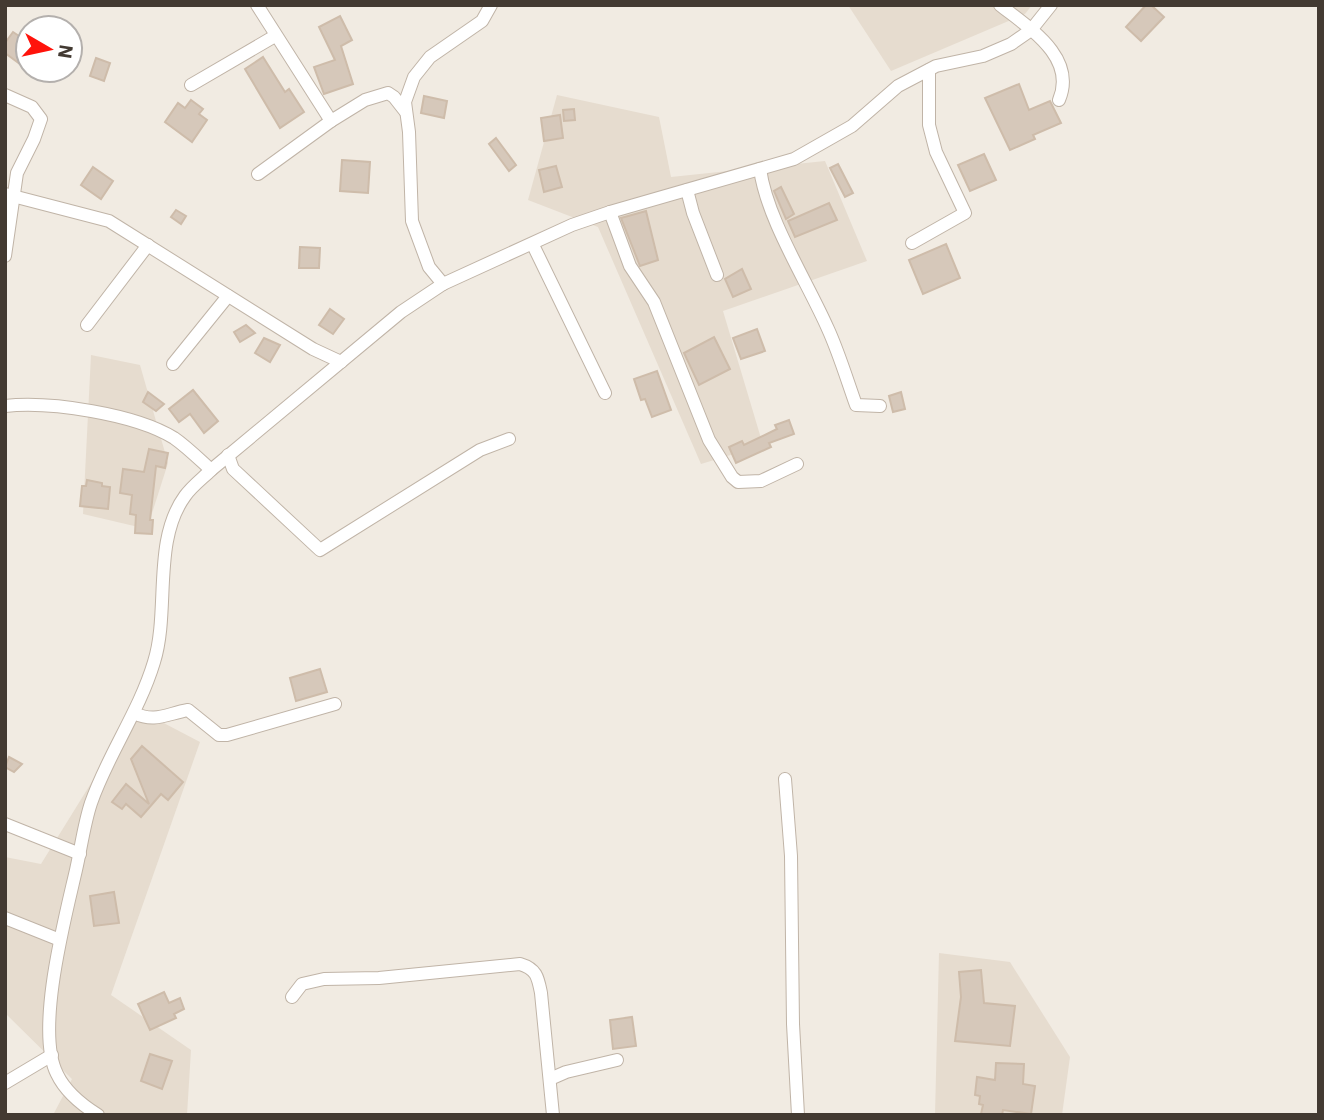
<svg xmlns="http://www.w3.org/2000/svg" width="1324" height="1120" font-family="'IBM Plex Sans',sans-serif">
<style>
.residential{fill:#e6dccf}
.building{fill:#d6c8ba;stroke:#cebcaa;stroke-width:2}
.lines{fill:none;stroke-linecap:round;stroke-linejoin:round}
.minor-casing{stroke:#c0b4a7;stroke-width:14}
.minor{stroke:#fff;stroke-width:12}
</style>
<rect width="100%" height="100%" fill="#f1ebe2"/>
<g class="residential">
<path d="M848 5H1032L1025 14 891 71Z"/>
<path d="M557 95 659 117 671 177 825 161 867 261 723 311 763 445 701 464 598 227 528 200Z"/>
<path d="M91 355 140 365 168 463 147 529 83 514Z"/>
<path d="M137 709 200 742 111 995 191 1050 187 1115H53L72 1079 5 1013V857L41 864Z"/>
<path d="M939 953 1010 962 1070 1057 1062 1115H935Z"/>
</g>
<g class="building">
<path d="M1146 5H1151L1164 17 1141 41 1126 27Z"/>
<path d="M340 16 352 40 341 46 353 84 324 94 314 67 335 60 319 27Z"/>
<path d="M13 32 28 42V52L20 64 5 53V43Z"/>
<path d="M263 57 285 92 289 89 304 112 280 128 245 69Z"/>
<path d="M96 58 110 63 104 81 90 76Z"/>
<path d="M1019 84 1029 110 1050 101 1061 123 1033 135 1035 139 1010 150 985 98Z"/>
<path d="M424 96 447 101 444 118 421 113Z"/>
<path d="M191 100 203 109 199 114 207 120 192 142 165 122 178 103 185 108Z"/>
<path d="M574 109 575 120 564 121 563 110Z"/>
<path d="M560 115 563 138 544 141 541 118Z"/>
<path d="M496 138 516 165 509 171 489 144Z"/>
<path d="M984 154 996 180 970 191 958 165Z"/>
<path d="M342 160 370 162 368 193 340 191Z"/>
<path d="M838 164 853 193 845 197 830 168Z"/>
<path d="M556 166 562 187 544 192 539 170Z"/>
<path d="M93 167 113 181 101 199 81 185Z"/>
<path d="M781 187 794 214 786 219 774 191Z"/>
<path d="M829 203 837 220 795 237 788 221Z"/>
<path d="M176 210 186 216 181 224 171 217Z"/>
<path d="M646 211 658 260 640 266 621 218Z"/>
<path d="M946 244 960 278 923 294 909 260Z"/>
<path d="M300 247 320 248 319 268H299Z"/>
<path d="M742 269 751 289 733 297 725 279Z"/>
<path d="M330 309 344 319 333 334 319 325Z"/>
<path d="M246 325 255 333 240 342 234 332Z"/>
<path d="M757 329 765 351 741 359 733 338Z"/>
<path d="M714 337 730 369 699 385 684 353Z"/>
<path d="M264 338 280 345 270 362 255 353Z"/>
<path d="M657 371 671 410 652 417 645 399 641 400 634 379Z"/>
<path d="M193 390 218 421 204 433 190 414 179 422 169 409Z"/>
<path d="M148 392 164 404 156 411 143 402Z"/>
<path d="M901 392 905 409 893 412 889 396Z"/>
<path d="M789 420 794 434 769 443 771 447 736 463 729 447 742 441 744 445 777 429 775 425Z"/>
<path d="M149 449 168 453 165 468 156 466 150 520H153L152 534 135 533 136 515 130 514 132 495 120 493 123 469 144 472Z"/>
<path d="M87 480 102 483V486L110 487 108 509 80 506 82 486H86Z"/>
<path d="M320 669 327 692 296 701 290 678Z"/>
<path d="M142 746 183 782 168 800 161 794 141 817 126 804 122 809 112 802 126 784 149 804 131 759Z"/>
<path d="M9 757 22 764 14 772 5 767Z"/>
<path d="M114 892 119 923 94 926 90 896Z"/>
<path d="M981 970 984 1003 1015 1006 1010 1046 955 1041 961 997 959 972Z"/>
<path d="M164 992 169 1003 180 998 184 1009 174 1014 176 1018 150 1030 138 1004Z"/>
<path d="M632 1017 636 1046 613 1049 610 1020Z"/>
<path d="M150 1054 172 1061 162 1089 141 1081Z"/>
<path d="M996 1063 1024 1064 1023 1084 1035 1086 1031 1114 1003 1110 1002 1115 981 1114 983 1105 979 1104 980 1096 975 1095 977 1077 995 1080Z"/>
</g>
<g class="lines">
<g class="minor-casing">
<g id="minor">
<path d="M257 5 331 121 365 100 388 93 394 97 405 111"/>
<path d="M1000 5C1029 28 1077 57 1059 100"/>
<path d="M191 85 275 36"/>
<path d="M5 95 32 107 41 119 34 139 17 173 5 256"/>
<path d="M760 169C767 220 807 281 828 329 839 353 847 380 856 405L880 406"/>
<path d="M258 174 331 121"/>
<path d="M687 190 693 213 717 275"/>
<path d="M5 194 109 221 313 349 341 362"/>
<path d="M610 212 630 266 654 302 709 440 732 477 738 482 761 481 797 464"/>
<path d="M912 243 965 213 936 152 929 125V70"/>
<path d="M533 245 605 393"/>
<path d="M443 284 429 267 412 221 409 132 405 102 414 77 430 57 482 21 491 5"/>
<path d="M87 325 148 245"/>
<path d="M173 364 228 296"/>
<path d="M5 406C50 401 135 414 174 438 187 447 199 459 211 470"/>
<path d="M228 455 233 469 320 550 480 450 509 439"/>
<path d="M134 713C155 723 166 714 188 710L219 735H227L335 704"/>
<path d="M785 779 791 856 793 1024 798 1115"/>
<path d="M5 824 80 854"/>
<path d="M5 918 60 940"/>
<path d="M292 997 302 984 324 979 379 978 520 964C537 969 538 978 541 993L553 1115"/>
<path d="M550 1079 566 1072 617 1060"/>
<path d="M5 1083 52 1055"/>
<path d="M98 1115C82 1105 65 1091 57 1074 35 1031 65 918 76 870 81 848 84 824 91 803 108 754 139 712 154 662 170 611 152 541 185 496 192 486 203 478 211 470L401 312 443 284 572 225 610 212 794 159 852 126 898 86 936 66 983 56 1011 44 1031 30 1051 5"/>
</g>
</g>
<use href="#minor" class="minor"/>
</g>
<rect width="1324" height="1120" fill="none" stroke="#433a32" stroke-width="14"/>
<g transform="translate(49 49) rotate(99)"><circle r="33" fill="#ffffff" stroke="#b4b0ad" stroke-width="2"/>
<path d="M0-5L12 26L0 18L-12 26Z" fill="#ff130b"/>
<text y="-10" font-size="19" font-weight="bold" text-anchor="middle" fill="#433a32">N</text>
</g>
</svg>
